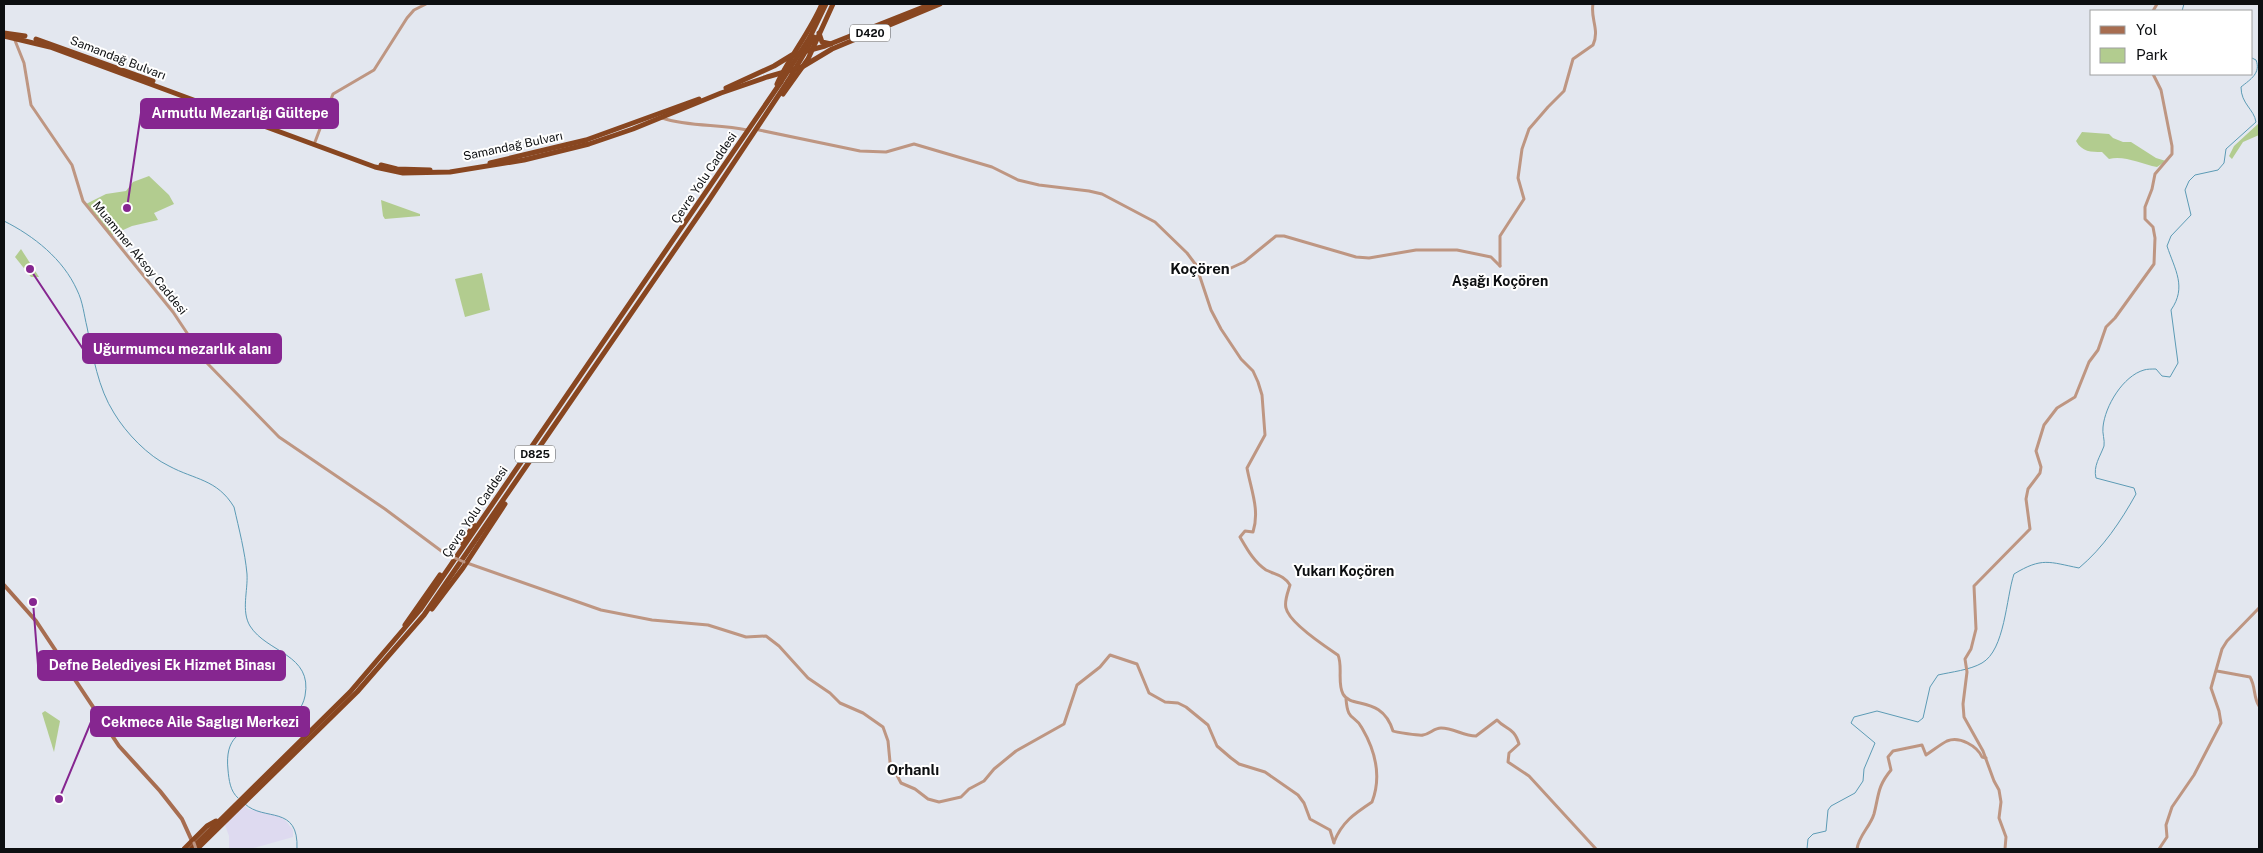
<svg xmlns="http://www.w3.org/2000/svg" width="2263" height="853" font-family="'Public Sans',sans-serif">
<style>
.commercial{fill:#dedaf0}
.green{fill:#b2cc8f}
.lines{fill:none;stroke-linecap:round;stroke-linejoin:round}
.stream{stroke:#5c9bb5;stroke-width:1}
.tertiary{stroke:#be9682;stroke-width:3}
.secondary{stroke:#a76d50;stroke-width:4}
.trunk{stroke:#884620;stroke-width:5}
.tertiary-bridge{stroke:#be9682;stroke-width:3}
.trunk-bridge{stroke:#884620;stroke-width:5}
.labels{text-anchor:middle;stroke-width:4;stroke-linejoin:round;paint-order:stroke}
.shield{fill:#fff;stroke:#565758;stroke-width:1}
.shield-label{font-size:11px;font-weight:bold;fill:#0d0f11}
.street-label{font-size:12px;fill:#0d0f11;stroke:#fff}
.neighbourhood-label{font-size:14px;font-weight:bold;fill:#0d0f11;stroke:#fff}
.quarter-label{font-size:15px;font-weight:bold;fill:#0d0f11;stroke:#fff}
.leader{fill:none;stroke:#862690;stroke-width:2}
.callout-dot{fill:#862690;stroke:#fff;stroke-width:2}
.callout{fill:#862690;stroke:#862690;stroke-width:2}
.callout-label{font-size:14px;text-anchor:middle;font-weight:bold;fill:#fff}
</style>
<rect width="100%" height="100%" fill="#e3e7ef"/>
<path class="commercial" d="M244 805 248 809 279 816 286 821 293 830V837L250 849H229V836L225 825Z"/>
<g class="green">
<path d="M2259 123V135L2243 142 2232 159 2229 156 2234 146Z"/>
<path d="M2082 132 2109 134 2113 138 2123 142H2131L2156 158 2166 161 2157 167C2141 164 2124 155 2109 159L2102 152C2091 152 2082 152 2076 141Z"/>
<path d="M149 176 169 195 174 204 154 213 158 220 132 226 110 236 86 204 106 194 126 191 133 182Z"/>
<path d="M381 200 420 214V216L385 219 383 216Z"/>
<path d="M21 249 39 277H31L15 257Z"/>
<path d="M482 273 490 310 465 317 455 279Z"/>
<path d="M45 711 60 721 54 752 42 713Z"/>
</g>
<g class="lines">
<g class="stream">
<path d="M2182 11 2184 4"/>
<path d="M4 221C34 236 63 259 77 290 83 302 84 315 87 327 93 356 98 388 114 413 126 433 148 456 169 466 195 480 217 479 234 507 239 529 245 552 247 574 248 591 241 611 250 626 267 653 313 654 305 696 295 744 221 704 228 770 229 780 230 791 238 798"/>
<path d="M245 804C264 822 299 804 297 849"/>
<path d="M1807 849 1808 839 1813 834 1826 831 1828 810 1831 806 1855 793 1863 781 1864 769 1875 743 1851 723 1854 717 1877 711 1918 722 1923 718 1930 687 1938 675C1951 672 1970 670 1982 663 2005 650 2006 598 2014 574 2042 557 2049 562 2079 568 2103 548 2121 521 2136 494L2134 488 2096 478C2093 466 2100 457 2104 446 2105 440 2102 433 2103 427 2105 406 2123 376 2144 370 2147 369 2152 369 2156 369L2162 376 2170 377 2178 363 2171 310C2187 287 2175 270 2167 246L2171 236 2191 215 2185 190 2189 181 2195 175 2218 170 2224 163 2226 149 2256 122C2254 109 2241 104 2241 87 2251 79 2261 73 2256 60L2252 58"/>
</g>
<g class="tertiary">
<path d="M2153 11 2157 4"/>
<path d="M14 38 24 63 31 105 72 165 83 201 173 312 207 363 279 437 385 509 444 553 455 558"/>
<path d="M662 118C689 127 719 124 747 130"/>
<path d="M759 130 860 151 886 152 914 144 992 167 1018 180 1039 185 1089 191 1102 194 1155 222 1187 253 1196 265 1211 310 1221 329 1241 359 1253 371 1258 382 1262 395 1265 435 1247 468C1251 490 1260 510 1253 532L1245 531 1240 537C1247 549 1254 562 1266 570 1276 575 1284 575 1290 585 1288 592 1284 601 1286 608 1289 623 1326 647 1338 655 1343 666 1337 683 1343 694 1351 709 1382 695 1393 731 1395 732 1420 736 1423 735 1430 734 1434 728 1441 728 1454 728 1463 736 1476 736L1497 720C1506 730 1514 727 1519 744L1509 753 1508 762 1529 776 1596 849"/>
<path d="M315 142 333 94 374 70 407 18 414 10 426 4"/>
<path d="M1196 265 1220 273 1244 262 1276 236H1284L1356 257 1369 258 1416 250H1457L1491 257 1500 266"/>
<path d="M1500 266V236L1524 199 1518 178 1522 149 1529 129 1548 107 1564 91 1573 59 1593 45C1600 30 1590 18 1593 4"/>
<path d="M467 563 601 610 652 620 708 625 746 637 766 636 779 646 808 678 830 693 840 703 863 713 883 727 888 741 890 762 901 783 915 789 928 799 939 802 961 797 969 789 984 781 994 769 1016 751 1064 724 1077 685 1100 667 1110 655 1137 664 1149 693 1165 702 1178 703 1186 707 1208 725 1217 746 1231 758 1239 764 1265 772 1298 795 1304 803 1310 819 1330 830 1334 843"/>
<path d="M2217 671 2250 677C2256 687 2253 697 2259 706"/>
<path d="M1334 842C1342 822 1354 814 1372 802 1382 776 1376 752 1362 728 1354 713 1348 723 1346 699"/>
<path d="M1857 849C1859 835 1870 827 1874 814 1879 795 1877 787 1891 770L1888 757 1893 751 1922 745 1926 755C1932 751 1941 744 1947 741 1960 736 1977 746 1982 757L1986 758"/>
<path d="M2005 849 2006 837 1999 818 2001 802 1999 790 1994 781 1983 751 1964 717 1963 704 1967 672 1965 659 1971 649 1976 629 1974 586 2030 529 2026 499 2028 489 2040 473 2041 467 2036 451 2044 425 2057 408 2075 397 2089 362 2098 350 2106 327 2115 318 2154 264 2155 238 2153 227 2145 219V207L2152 189 2155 174 2172 154V146L2161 90 2153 74"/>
<path d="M2159 849 2167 837 2166 825 2172 807 2194 775 2221 723 2219 711 2211 688 2222 649 2227 641 2259 608"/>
</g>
<path class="secondary" d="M4 585 36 621 119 746 160 791 182 819 192 841"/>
<g class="trunk">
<path d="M4 33 25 36"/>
<path d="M819 33 822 42 831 44"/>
<path d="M4 36 50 47 375 167 403 173 450 172 524 160 589 144 633 129 721 93 767 77 802 67 832 49 940 4"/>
<path d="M810 37 826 4"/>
<path d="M36 39 153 81"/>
<path d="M777 84C790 56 810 32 822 4"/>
<path d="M726 88 774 66 792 55 825 46 931 4"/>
<path d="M783 94 808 59 833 4"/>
<path d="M490 163 586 140 699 99"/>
<path d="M381 165 397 169 430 170"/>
<path d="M462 543 474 525"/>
<path d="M432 609 463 568 505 504"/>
<path d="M405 625 440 575"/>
<path d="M184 849 207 826 216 821"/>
<path d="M191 849 350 692 420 610 781 82"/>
<path d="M197 849 357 692 424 615 707 203 788 81"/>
</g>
<g class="tertiary-bridge">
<path d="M455 558 464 562"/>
<path d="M194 843 196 849"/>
</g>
<g class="trunk-bridge">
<path d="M788 81 814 37"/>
<path d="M781 82 810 37"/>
</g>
</g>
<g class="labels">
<g class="shield">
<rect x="850" y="24.5" width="40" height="17" rx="4"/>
<rect x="515" y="445.5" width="40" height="17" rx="4"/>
</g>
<g class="shield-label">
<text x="870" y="37">D420</text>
<text x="535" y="458">D825</text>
</g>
<g class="street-label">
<text transform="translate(118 58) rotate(21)" y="4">Samandağ Bulvarı</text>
<text transform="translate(513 146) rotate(-12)" y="4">Samandağ Bulvarı</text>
<text transform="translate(704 178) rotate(-56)" y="4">Çevre Yolu Caddesi</text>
<text transform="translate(140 258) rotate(51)" y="4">Muammer Aksoy Caddesi</text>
<text transform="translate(475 512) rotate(-56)" y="4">Çevre Yolu Caddesi</text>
</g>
<g class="neighbourhood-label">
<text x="1500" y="286">Aşağı Koçören</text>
<text x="1344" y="576">Yukarı Koçören</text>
</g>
<g class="quarter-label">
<text x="1200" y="274">Koçören</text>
<text x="913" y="775">Orhanlı</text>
</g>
</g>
<path class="leader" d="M127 208L141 113M30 269L83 349M33 602L38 665M59 799L91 722"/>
<g class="callout-dot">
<circle cx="127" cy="208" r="5"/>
<circle cx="30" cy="269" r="5"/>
<circle cx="33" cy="602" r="5"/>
<circle cx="59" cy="799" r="5"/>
</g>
<g class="callout">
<rect x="141" y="99" width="197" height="29" rx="5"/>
<rect x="83" y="334" width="198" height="29" rx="5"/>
<rect x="38" y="651" width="247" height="29" rx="5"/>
<rect x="91" y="707" width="218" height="29" rx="5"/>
</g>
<g class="callout-label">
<text x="240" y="118">Armutlu Mezarlığı Gültepe</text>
<text x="182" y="354">Uğurmumcu mezarlık alanı</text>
<text x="162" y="670">Defne Belediyesi Ek Hizmet Binası</text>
<text x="200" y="727">Cekmece Aile Saglıgı Merkezi</text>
</g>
<rect width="2263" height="853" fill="none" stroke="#0d0f11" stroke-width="10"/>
<rect x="2090" y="10" width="162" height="65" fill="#ffffff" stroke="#9e9fa0"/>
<rect x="2100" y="26" width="25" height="8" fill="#a76d50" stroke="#9e9fa0"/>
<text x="2136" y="35" font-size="15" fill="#0d0f11">Yol</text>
<rect x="2100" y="48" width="25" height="15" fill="#b2cc8f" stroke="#9e9fa0"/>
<text x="2136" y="60" font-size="15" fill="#0d0f11">Park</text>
</svg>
